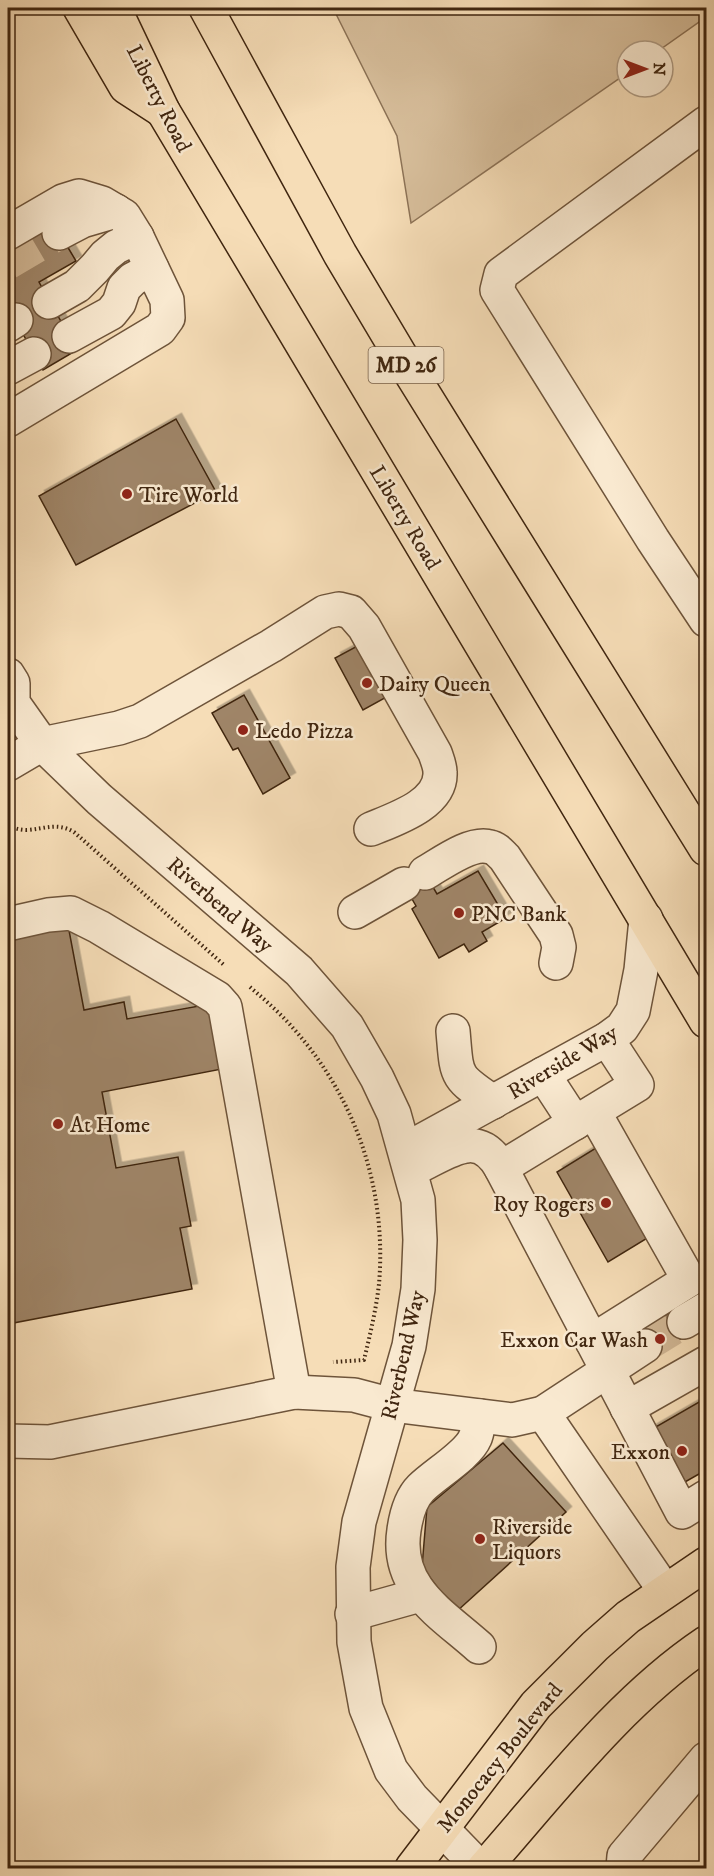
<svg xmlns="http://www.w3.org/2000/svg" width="714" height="1876" font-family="'IM FELL DW Pica',serif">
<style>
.green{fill:#d7be9b;stroke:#8c7256;stroke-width:1.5}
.building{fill:#9f8567;stroke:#402610;stroke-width:1.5;filter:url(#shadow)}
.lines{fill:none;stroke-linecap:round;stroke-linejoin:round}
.minor-tunnel{stroke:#d2b896;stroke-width:33;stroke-dasharray:33 16;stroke-linecap:butt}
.minor-casing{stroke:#6e543a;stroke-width:36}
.major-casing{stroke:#402610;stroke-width:36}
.path{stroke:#402610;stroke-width:4;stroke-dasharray:1.5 3;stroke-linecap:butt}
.minor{stroke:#f9e9d0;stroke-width:33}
.major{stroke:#f6ddb7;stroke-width:33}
.poi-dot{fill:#8f2418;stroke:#f9e9d0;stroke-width:2}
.labels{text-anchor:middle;stroke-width:5;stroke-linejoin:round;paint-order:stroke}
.shield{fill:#f9e9d0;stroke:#78604a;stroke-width:1.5}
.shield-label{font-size:21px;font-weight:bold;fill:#402610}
.street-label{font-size:22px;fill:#402610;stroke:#f9e9d0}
.poi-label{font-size:22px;fill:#402610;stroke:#f9e9d0;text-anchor:start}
</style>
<defs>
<filter id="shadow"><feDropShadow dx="5.5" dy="-5.5" stdDeviation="0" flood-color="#0004"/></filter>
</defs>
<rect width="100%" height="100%" fill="#f6ddb7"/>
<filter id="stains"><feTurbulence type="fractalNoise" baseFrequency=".00333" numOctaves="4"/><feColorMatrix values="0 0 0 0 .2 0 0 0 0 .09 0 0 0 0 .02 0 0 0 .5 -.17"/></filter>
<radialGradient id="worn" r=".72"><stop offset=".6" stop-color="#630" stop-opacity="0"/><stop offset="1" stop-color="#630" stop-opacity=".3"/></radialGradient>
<path class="green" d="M333 8H706V17L658 51H627V73L411 223 397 136Z"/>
<g class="building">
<path d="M50 217 76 261 39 282 77 350 43 370 8 307V241Z"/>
<path d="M176 419 216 492 76 565 39 496Z"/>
<path d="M363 643 392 694 363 710 335 658Z"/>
<path d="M244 695 290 778 263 794 238 748 233 750 212 713Z"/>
<path d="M420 865 437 894 478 871 506 918 482 932 487 941 469 952 464 944 439 958 412 909 416 906 399 876Z"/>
<path d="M68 925 84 1010 124 1002 127 1019 210 1004 222 1069 102 1092 116 1168 178 1157 191 1226 180 1228 192 1289 8 1324V937Z"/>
<path d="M604 1143 654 1234 608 1262 557 1172Z"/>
<path d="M676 1309 690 1333 651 1357 637 1331Z"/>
<path d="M706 1398V1470L678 1486 647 1432Z"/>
<path d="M503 1443 566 1512 456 1612 422 1567 427 1507Z"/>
</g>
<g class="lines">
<g class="minor-tunnel">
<path d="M8 263 59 233"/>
<path d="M645 1346 684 1322"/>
</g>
<g class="minor-casing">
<g id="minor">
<path d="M706 123 501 274 497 290 653 540 706 620"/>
<path d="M8 233 63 201 79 196 102 203 124 216 137 237 167 300 168 318 160 329 8 420"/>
<path d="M59 233 82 221 116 211"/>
<path d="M49 302 77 286 95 268 105 256 116 247 137 237"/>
<path d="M8 325 16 320"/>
<path d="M69 336 111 313 119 303 124 288 133 279 152 269"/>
<path d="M8 368 34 354"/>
<path d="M8 675 13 683V703L42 744 99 799 299 971 347 1026 377 1078 394 1114 418 1200 420 1240 418 1289 409 1346 359 1522 353 1567 354 1642 366 1708 391 1770 412 1798 480 1868"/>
<path d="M8 764 42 744 119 728 140 721 271 646 325 612 339 609 351 612 364 627 435 753C437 759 440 766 440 772 442 804 395 819 371 829"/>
<path d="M425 873C441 864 471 841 490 847 496 848 500 853 505 858L556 935 559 947 556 963"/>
<path d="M355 912 404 884"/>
<path d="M8 924 48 915 71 913 99 927 217 998 225 1007 294 1392"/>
<path d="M453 1031C457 1077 454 1076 493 1102"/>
<path d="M607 1039 637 1085 501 1168 682 1512 706 1497"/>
<path d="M543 1074 575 1123"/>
<path d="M405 1150 607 1039 622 1028 633 1011 641 970 646 919"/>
<path d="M417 1167C449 1152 478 1127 501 1168"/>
<path d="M684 1322 706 1309"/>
<path d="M592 1341 689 1280 594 1112"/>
<path d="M627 1408 706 1363"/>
<path d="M543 1413 665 1591"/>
<path d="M8 1441 50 1442 294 1392 354 1395 392 1405 512 1420 543 1413 645 1346"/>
<path d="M352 1614 420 1595"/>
<path d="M479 1647C441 1613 395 1588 404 1530 406 1516 411 1498 421 1488 435 1474 468 1455 475 1438 478 1432 478 1423 480 1416"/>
<path d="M623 1868 624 1856 706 1759"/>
</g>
</g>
<g class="major-casing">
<g id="major">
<path d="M80 8 126 87 163 111"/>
<path d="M114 8 163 111 706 1021"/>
<path d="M206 8 340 254 412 375 706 849"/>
<path d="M412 1868 536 1705 595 1646 628 1617 706 1564"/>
<path d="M484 1868C552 1791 621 1700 706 1643"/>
</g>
</g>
<g class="path">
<path d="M8 826C14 828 20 830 27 830 45 829 57 822 74 832L224 965"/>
<path d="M250 987C265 1000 280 1013 293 1028 356 1098 387 1190 379 1284 376 1310 370 1335 364 1360L333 1362"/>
</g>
<use href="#minor" class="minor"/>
<use href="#major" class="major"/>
</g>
<g class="poi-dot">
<circle cx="127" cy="494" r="6"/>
<circle cx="367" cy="683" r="6"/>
<circle cx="243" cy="730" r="6"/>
<circle cx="459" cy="913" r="6"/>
<circle cx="58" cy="1124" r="6"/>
<circle cx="606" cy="1203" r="6"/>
<circle cx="660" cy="1339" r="6"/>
<circle cx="682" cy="1451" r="6"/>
<circle cx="480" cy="1539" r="6"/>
</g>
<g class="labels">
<rect class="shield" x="368.5" y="347" width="75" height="36" rx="4.5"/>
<g class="shield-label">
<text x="406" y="372">MD 26</text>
</g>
<g class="street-label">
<text transform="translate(160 98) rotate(63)" y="8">Liberty Road</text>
<text transform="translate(406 517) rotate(59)" y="8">Liberty Road</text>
<text transform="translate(221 904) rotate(41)" y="8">Riverbend Way</text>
<text transform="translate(562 1061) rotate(-31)" y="8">Riverside Way</text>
<text transform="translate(402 1355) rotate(-77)" y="8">Riverbend Way</text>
<text transform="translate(499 1757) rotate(-51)" y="8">Monocacy Boulevard</text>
</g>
<g class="poi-label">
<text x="139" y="502">Tire World</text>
<text x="379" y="691">Dairy Queen</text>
<text x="255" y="738">Ledo Pizza</text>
<text x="471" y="921">PNC Bank</text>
<text x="70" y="1132">At Home</text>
<text x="594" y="1211" text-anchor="end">Roy Rogers</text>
<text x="648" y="1347" text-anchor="end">Exxon Car Wash</text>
<text x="670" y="1459" text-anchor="end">Exxon</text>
<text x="492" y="1534">Riverside<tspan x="492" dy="25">Liquors</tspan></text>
</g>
</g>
<rect width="714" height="1876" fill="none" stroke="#f6ddb7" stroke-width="30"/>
<rect x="9" y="9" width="696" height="1858" fill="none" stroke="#402610" stroke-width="3"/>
<rect x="15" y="15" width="684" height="1846" fill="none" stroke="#402610" stroke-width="1.5"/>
<g transform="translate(645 69) rotate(90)"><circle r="28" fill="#f9e9d0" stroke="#af9b83" stroke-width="1.5"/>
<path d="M0-4.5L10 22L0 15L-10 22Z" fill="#8f2418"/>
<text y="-9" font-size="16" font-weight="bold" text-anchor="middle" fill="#402610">N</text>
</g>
<rect width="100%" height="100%" filter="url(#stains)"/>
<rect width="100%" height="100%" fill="url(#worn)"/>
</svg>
